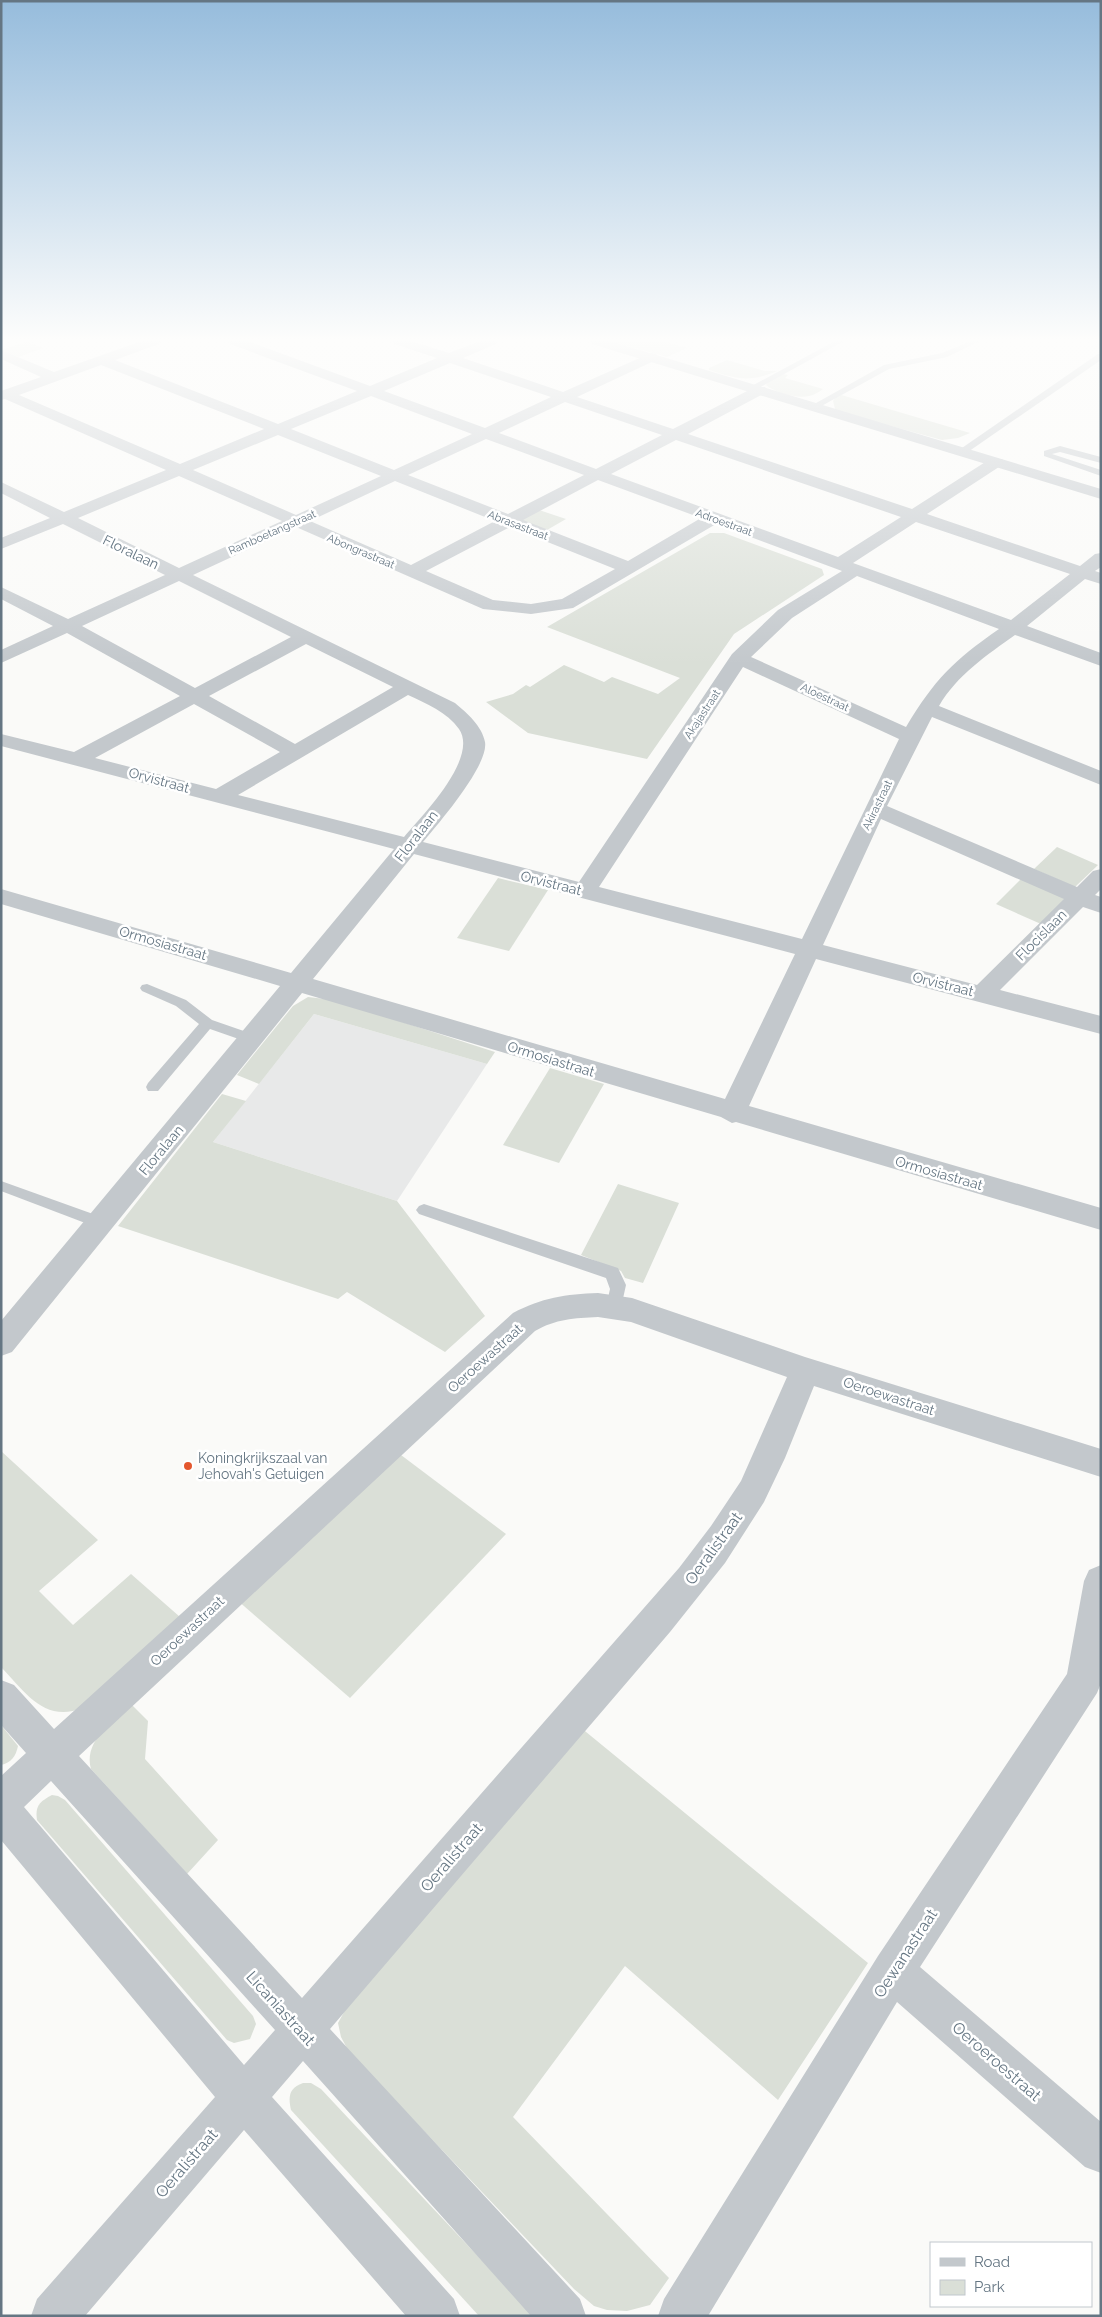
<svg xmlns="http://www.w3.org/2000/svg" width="1102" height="2317" font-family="Raleway,sans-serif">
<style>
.built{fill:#e8e9e9}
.green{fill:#dadfd7}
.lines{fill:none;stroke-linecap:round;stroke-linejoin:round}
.service{fill:#c3c8cc;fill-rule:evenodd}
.minor{fill:#c3c8cc;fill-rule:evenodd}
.tertiary{fill:#c3c8cc;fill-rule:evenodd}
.poi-dot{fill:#e4572e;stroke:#fff;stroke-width:2}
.labels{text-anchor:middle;stroke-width:5;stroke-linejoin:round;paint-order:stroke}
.far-street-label{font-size:11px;fill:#657683;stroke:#fff}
.street-label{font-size:14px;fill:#657683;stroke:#fff}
.poi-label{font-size:14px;fill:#657683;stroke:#fff;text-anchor:start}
.near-street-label{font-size:16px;fill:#657683;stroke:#fff}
</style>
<rect width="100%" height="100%" fill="#fafaf8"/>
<path class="built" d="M314 1014 487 1064 397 1201 213 1142Z"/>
<g class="green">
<path d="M610 341H662L687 348 667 357Z"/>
<path d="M26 342 44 348 18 357 1 350Z"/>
<path d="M727 360 765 371H777C749 383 737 379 709 370V368Z"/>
<path d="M783 374 788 375 785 378 823 389C819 392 814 395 809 396 798 399 775 393 766 385L768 382Z"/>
<path d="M838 394 970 433 958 438 942 440 840 412 835 409 833 401Z"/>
<path d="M539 510 566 519 547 530 519 520Z"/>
<path d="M710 533H724L822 569 824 575 734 634 647 759 528 733 486 702 513 694 526 685 530 687 564 665 604 682 612 677 658 694 680 678 547 627Z"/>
<path d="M1057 847 1098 865 1075 887 1034 869Z"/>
<path d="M498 878 548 890 509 951 457 938Z"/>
<path d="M1022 878 1067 898 1041 924 996 904Z"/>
<path d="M308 997 334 1000 495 1052 487 1064 314 1014 259 1084 237 1075 293 1006Z"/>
<path d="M550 1068 604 1084 559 1163 503 1145Z"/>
<path d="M222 1094 246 1101 213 1142 397 1201 485 1316 445 1352 347 1292 338 1299 118 1226Z"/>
<path d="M618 1184 679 1203 643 1283 625 1278 621 1271 581 1255Z"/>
<path d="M1 1451 98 1540 39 1591 73 1625 131 1574 180 1617 83 1708C44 1723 26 1693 1 1667Z"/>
<path d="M397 1452 506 1534 350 1698 237 1600Z"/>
<path d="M130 1703 148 1721 145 1759 218 1840 187 1874 91 1769C83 1742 113 1720 130 1703Z"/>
<path d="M1 1725 18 1746C16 1756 11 1763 1 1765Z"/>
<path d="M580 1727 868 1963 778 2100 625 1966 513 2117 669 2278 650 2305 627 2311 607 2310 594 2306 574 2289 349 2052 341 2037 338 2023 349 2003Z"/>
<path d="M52 1795 58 1796 65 1800 253 2016 256 2024 250 2039 234 2043 227 2040 37 1820C35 1806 39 1802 52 1795Z"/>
<path d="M303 2083H311L321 2089 534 2316H479L291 2110C288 2096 289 2088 303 2083Z"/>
</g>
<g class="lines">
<g class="service">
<path d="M835 341H844L755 390 748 388Z"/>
<path d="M971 341H980L947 357 889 369 816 409 809 407 884 365 942 353Z"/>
<path d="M1098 354H1101V360L965 454H959V450Z"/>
<path d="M1060 446 1101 457V463L1060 452 1052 454 1101 470V476L1044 456V451Z"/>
<path d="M147 984 186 1000 212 1020 258 1036 260 1039 253 1044 210 1029 158 1091H148L146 1087 148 1083 199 1024 176 1006 142 991 140 988 142 985Z"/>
<path d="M1 1181 107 1219 109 1223 107 1227 101 1229 1 1191Z"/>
<path d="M424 1204 618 1268 626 1285 620 1312 614 1314 608 1312 606 1307 610 1289 606 1278 419 1214 416 1210 419 1206Z"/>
</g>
<g class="minor">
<path d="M142 341H161L159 344 115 360 278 424 357 391 230 344 228 341H247L370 386 437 358 394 344 392 341H411L449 353 480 341H498L496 344 463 358 563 392 651 353 656 354 658 357 656 360 577 397 673 429 755 387H765L767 390 765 393 688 434 912 509 990 459H1002L1004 462 1002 465 927 514 1080 566 1095 554 1101 553V567L1095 571 1101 573V584L1085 579 1027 626 1101 653V666L1015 635C987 655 957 675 939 706L1101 771V785L932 717 887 806 1077 887 1093 871 1101 869V889L1095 895 1101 897V913L1083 907 1000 990 1101 1016V1034L816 959 749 1106 1101 1208V1230L736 1122 732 1123 721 1117 302 993 12 1352 1 1356V1321L280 986 1 904V889L291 973 394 849 1 746V734L74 752 180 696 67 633 1 663V650L53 626 1 599V587L68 619 165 575 63 524 1 549V538L50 518 1 493V482L64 512 166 470 5 399 1 400V391L41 377 1 359V350L54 372ZM450 363 551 397 485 428 384 391ZM101 365 264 429 180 464 19 395ZM371 396 472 434 394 470 291 429ZM565 402 662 435 596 469 499 433ZM278 435 381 476 296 515 193 470ZM486 439 584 475 508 514 408 475ZM676 440 901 517 838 557 611 474ZM179 476 282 521 179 568 78 518ZM598 480 701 518 628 561 523 520ZM395 481 495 521 411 565 310 521ZM916 522 1070 574 1011 620 853 563ZM716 524 842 571 778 610 732 654 579 882 423 842C439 823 489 765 485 742 482 726 467 713 455 703L193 575 296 527 483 609 531 614 573 608ZM510 527 615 569 562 599 531 604 493 600 426 571ZM857 576 999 629C953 661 935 679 906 727L751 657 792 618ZM179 581 291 637 195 688 82 626ZM306 644 393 687 295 744 209 696ZM743 667 899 739 802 939 599 887ZM408 695C427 704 447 712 459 729 479 758 422 816 404 837L238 795ZM194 704 280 752 216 789 95 758ZM881 819 1064 899 977 985 823 945ZM414 854 795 954 725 1099 313 979Z"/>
<path d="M598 1293 632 1298 805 1357 1101 1449V1477L814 1386 785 1458 764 1502 725 1563 670 1632 330 2029 580 2299 586 2316H531L303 2061 272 2097 454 2299 460 2316H406L244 2130 85 2316H31L37 2299 215 2097 1 1840V1776L26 1753 1 1725V1680L14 1685 54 1729 513 1313C541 1298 566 1294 598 1293ZM598 1317 631 1322 787 1377 741 1481 711 1526 679 1568 302 1998 79 1756 535 1331C556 1319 574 1318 598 1317ZM51 1781 275 2030 244 2065 24 1807Z"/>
<path d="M1101 1565V1683L1097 1693 920 1967 1101 2122V2173L1085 2167 897 2002 708 2316H658L664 2299 878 1956 1067 1674 1084 1581 1089 1570Z"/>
</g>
<path class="tertiary" d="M590 341H610L1101 489V499L592 344Z"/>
</g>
<linearGradient id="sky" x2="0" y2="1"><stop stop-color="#96bcdc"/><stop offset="0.51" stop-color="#fdfdfc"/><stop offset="1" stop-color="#fdfdfc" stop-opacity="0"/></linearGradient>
<rect width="1102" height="665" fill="url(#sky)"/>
<circle class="poi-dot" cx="188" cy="1466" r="5"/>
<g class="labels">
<g class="far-street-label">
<text transform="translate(724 522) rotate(20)" y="4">Adroestraat</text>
<text transform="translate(518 525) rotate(21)" y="4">Abrasastraat</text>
<text transform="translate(272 532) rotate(-24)" y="4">Ramboetangstraat</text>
<text transform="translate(361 551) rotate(23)" y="4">Abongrastraat</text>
<text transform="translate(825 697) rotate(25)" y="4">Aloestraat</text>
<text transform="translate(702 714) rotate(-57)" y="4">Akajastraat</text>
<text transform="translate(877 805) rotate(-64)" y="4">Akirastraat</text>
</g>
<g class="street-label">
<text transform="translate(131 552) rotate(26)" y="5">Floralaan</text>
<text transform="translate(159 780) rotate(15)" y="5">Orvistraat</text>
<text transform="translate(416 836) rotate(-52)" y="5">Floralaan</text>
<text transform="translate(551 883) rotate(14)" y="5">Orvistraat</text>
<text transform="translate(1041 935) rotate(-45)" y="5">Flocislaan</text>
<text transform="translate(163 943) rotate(16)" y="5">Ormosiastraat</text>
<text transform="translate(943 984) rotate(14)" y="5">Orvistraat</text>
<text transform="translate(551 1059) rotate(17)" y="5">Ormosiastraat</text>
<text transform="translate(161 1150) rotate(-50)" y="5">Floralaan</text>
<text transform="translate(939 1173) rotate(16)" y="5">Ormosiastraat</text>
<text transform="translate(485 1358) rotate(-42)" y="5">Oeroewastraat</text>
<text transform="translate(889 1396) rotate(18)" y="5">Oeroewastraat</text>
<text transform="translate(187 1631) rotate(-43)" y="5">Oeroewastraat</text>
</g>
<g class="poi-label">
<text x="198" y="1463">Koningkrijkszaal van<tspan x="198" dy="16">Jehovah's Getuigen</tspan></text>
</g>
<g class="near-street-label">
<text transform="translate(713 1548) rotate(-54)" y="6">Oeralistraat</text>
<text transform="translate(451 1857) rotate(-49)" y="6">Oeralistraat</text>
<text transform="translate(905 1953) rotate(-57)" y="6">Oewanastraat</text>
<text transform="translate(281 2008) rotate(48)" y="6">Licaniastraat</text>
<text transform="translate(997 2061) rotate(41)" y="6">Oeroeroestraat</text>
<text transform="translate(186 2163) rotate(-49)" y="6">Oeralistraat</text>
</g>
</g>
<rect width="1102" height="2317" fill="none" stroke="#657683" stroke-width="5"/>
<rect x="930" y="2242" width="162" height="65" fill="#ffffff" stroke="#c1c8cd"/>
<rect x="940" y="2258" width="25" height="8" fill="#c3c8cc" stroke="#c1c8cd"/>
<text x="974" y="2267" font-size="15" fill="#657683">Road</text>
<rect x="940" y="2280" width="25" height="15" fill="#dadfd7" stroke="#c1c8cd"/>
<text x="974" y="2292" font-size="15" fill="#657683">Park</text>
</svg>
